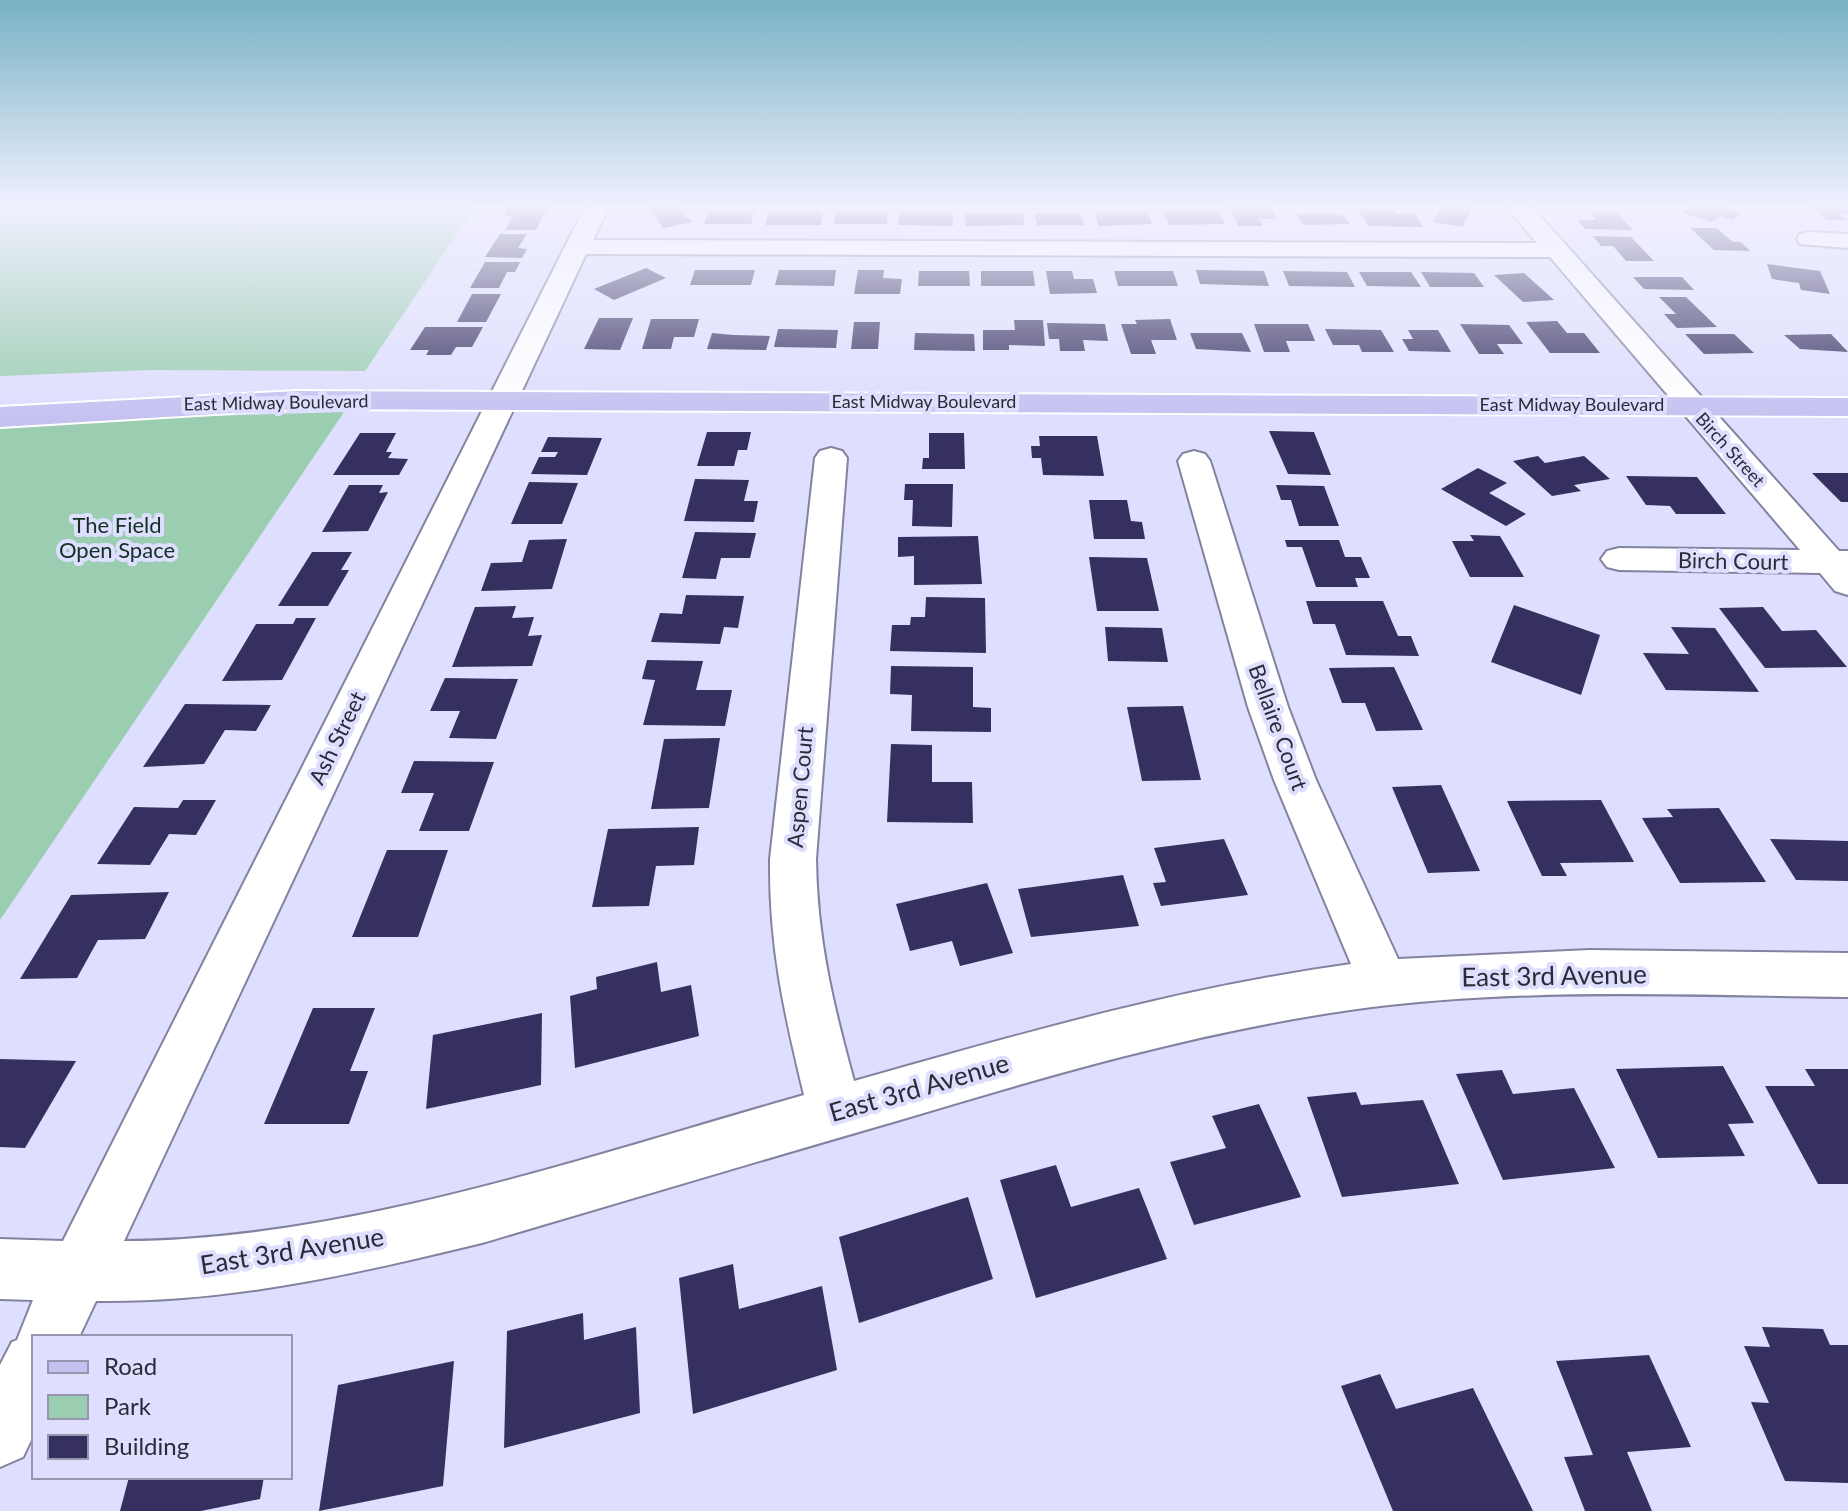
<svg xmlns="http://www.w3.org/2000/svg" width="1848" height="1511" font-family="Lato,sans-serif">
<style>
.green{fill:#9bcdb1}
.building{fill:#353060}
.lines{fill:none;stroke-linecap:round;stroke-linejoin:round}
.minor-casing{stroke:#83829f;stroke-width:4}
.major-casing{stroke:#fff;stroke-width:4}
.minor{fill:#fff;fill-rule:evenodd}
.major{fill:#c5c2f1;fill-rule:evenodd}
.labels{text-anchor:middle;stroke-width:8;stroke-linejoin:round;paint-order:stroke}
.far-street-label{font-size:18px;fill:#2b2b37;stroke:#dedefe}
.park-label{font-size:22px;fill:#133022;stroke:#dedefe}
.street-label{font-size:22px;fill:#2b2b37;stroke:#dedefe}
.near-street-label{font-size:26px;fill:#2b2b37;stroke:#dedefe}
</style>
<rect width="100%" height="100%" fill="#dedefe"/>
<g class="green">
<path d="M0 207H475L365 371 150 370 0 376Z"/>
<path d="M344 412 0 920V429L173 417Z"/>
</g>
<g class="building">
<path d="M508 207H548L536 230H505L513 216H504Z"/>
<path d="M649 207H678L692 222 663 228Z"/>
<path d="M1230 207H1271L1277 219H1259L1263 226H1238Z"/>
<path d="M1440 207H1472L1463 227 1433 222Z"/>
<path d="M1691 207H1721L1742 213 1733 220 1720 216 1711 222 1682 213Z"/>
<path d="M1811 207H1848V214H1839L1846 220H1827Z"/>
<path d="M1358 209H1394L1396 214H1415L1423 227 1368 226Z"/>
<path d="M1218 210 1225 224 1169 225 1163 211Z"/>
<path d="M708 212H754L751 224H704Z"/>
<path d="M769 212H823L821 225H765Z"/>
<path d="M835 212H887V224H834Z"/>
<path d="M900 212H953V226L898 225Z"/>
<path d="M1095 212H1148L1152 224 1098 226Z"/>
<path d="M1589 212H1616L1633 230 1585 229 1577 220H1596Z"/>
<path d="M1023 213 1025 225 966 226 964 214Z"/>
<path d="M1034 213H1081L1084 225H1037Z"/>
<path d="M1296 214H1342L1350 224 1303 225Z"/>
<path d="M1690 228H1717L1733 242H1741L1750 251 1714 250Z"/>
<path d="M500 234H527L518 248 527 249 522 258 485 257Z"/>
<path d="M1593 236 1631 237 1654 261H1626L1613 246H1601Z"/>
<path d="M485 262H520L515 272H507L499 288H470Z"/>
<path d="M1767 264 1820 271 1830 294 1801 290 1799 283 1772 279Z"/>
<path d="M646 268 666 278 614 300 594 289Z"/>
<path d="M695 270H755L751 285H690Z"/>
<path d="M779 270H836L834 286 775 285Z"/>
<path d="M858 270H884L883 278 902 279 900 294H854Z"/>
<path d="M1196 270 1264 271 1269 286 1200 284Z"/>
<path d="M919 271H969L970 286H918Z"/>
<path d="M981 271H1033L1035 286H981Z"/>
<path d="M1046 271H1072L1074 279H1093L1097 293 1050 294Z"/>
<path d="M1114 271H1173L1178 286H1118Z"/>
<path d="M1283 271 1347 272 1355 287 1289 286Z"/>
<path d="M1359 272H1411L1421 287 1367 286Z"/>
<path d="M1421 272 1474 273 1484 287H1430Z"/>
<path d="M1524 273 1554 300 1523 302 1494 275Z"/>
<path d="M1633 277H1682L1694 290 1644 289Z"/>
<path d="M472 294H501L486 322H457Z"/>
<path d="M1659 297H1686L1717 327 1677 328 1664 314H1676Z"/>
<path d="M599 318H633L620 350 584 349Z"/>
<path d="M651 319H699L694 337H674L671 349H642Z"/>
<path d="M1170 319 1177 340H1151L1156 354H1131L1121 324H1137L1135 320Z"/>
<path d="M1014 320H1043L1045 346 1009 345V350H983V330H1015Z"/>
<path d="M1557 321 1567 333H1584L1600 353H1550L1526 322Z"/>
<path d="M854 322H880L878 349H851Z"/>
<path d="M1047 323 1105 324 1108 341 1083 340 1085 351H1060L1059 339H1049Z"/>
<path d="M1254 324H1308L1315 341H1286L1290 352H1264Z"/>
<path d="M1460 324 1509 325 1523 344H1497L1504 354H1479Z"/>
<path d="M425 327H483L472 347H456L451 355H426L429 350H410Z"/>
<path d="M778 329 838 330 836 348 774 347Z"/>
<path d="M1325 329 1381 330 1394 352H1362L1359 345H1333Z"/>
<path d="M1408 330H1438L1451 352 1409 351 1402 339H1413Z"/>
<path d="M712 333 733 335 770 336 766 350 707 349Z"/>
<path d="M915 333 974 334 975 351 914 350Z"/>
<path d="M1190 333H1242L1251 352 1196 349Z"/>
<path d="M1685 334H1734L1754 353 1704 354Z"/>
<path d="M1831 334 1848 352 1800 349 1784 335Z"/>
<path d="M1269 431 1314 432 1331 475 1288 474Z"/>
<path d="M707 432H751L747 450H738L734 466H697Z"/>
<path d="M360 433H396L386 452H392L388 458 408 459 399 475H333Z"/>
<path d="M929 433H964L965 469H922L923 458H929Z"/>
<path d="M1039 436H1097L1104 476 1043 475 1041 458H1032L1031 446H1040Z"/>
<path d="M548 437 602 438 587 475 531 474 539 457H555L558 452H541Z"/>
<path d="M1538 456 1545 463 1584 456 1610 479 1574 485 1581 491 1552 496 1513 461Z"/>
<path d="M1478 468 1507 483 1489 493 1526 514 1506 526 1441 489Z"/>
<path d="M1812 473H1848V502H1841Z"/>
<path d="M1626 476 1697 477 1726 514H1676L1670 506 1646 505Z"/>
<path d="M695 479 749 480 744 501H758L754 522 684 521Z"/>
<path d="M529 482 578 483 562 524H511Z"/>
<path d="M905 484H953L952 527 912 526 913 500H904Z"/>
<path d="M349 485H383L379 493 388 492 368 531 322 532Z"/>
<path d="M1276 485 1324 486 1339 526H1299L1291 500H1281Z"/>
<path d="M1089 500H1127L1131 521 1142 522 1145 539H1094Z"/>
<path d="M695 532 756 533 750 558H721L716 579 682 578Z"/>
<path d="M1470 535 1500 536 1524 577H1470L1452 541H1474Z"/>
<path d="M978 536 982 584 914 585V556L898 557V537Z"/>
<path d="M567 539 552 589 481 591 491 563 522 562 529 540Z"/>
<path d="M1285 540H1339L1345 557H1361L1370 578H1355L1358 587H1316L1302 547H1287Z"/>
<path d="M312 552H352L341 570H349L328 606H278Z"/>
<path d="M1089 557 1147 558 1159 611H1097Z"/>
<path d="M686 595 744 596 738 628 724 627 720 644 651 642 660 613 682 614Z"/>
<path d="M926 597 985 598 986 653 890 651 892 625H910L911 617H925Z"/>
<path d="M1306 601H1383L1398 636H1411L1419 656 1346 655 1335 624H1313Z"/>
<path d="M1514 605 1600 635 1581 695 1491 662Z"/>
<path d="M516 606 512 618 534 617 528 636 542 635 532 666 452 667 475 607Z"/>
<path d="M1763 607 1782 631 1816 630 1847 667 1765 668 1719 608Z"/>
<path d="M296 618H316L282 680 222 681 256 624H293Z"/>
<path d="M1105 627 1162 628 1168 662 1108 661Z"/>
<path d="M1671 627 1715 628 1759 692 1666 690 1643 653 1689 654Z"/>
<path d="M647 660 703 661 696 690H732L725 726 643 725 655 680 642 679Z"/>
<path d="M891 666 973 667V707L991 708V732L911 731 912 695 890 694Z"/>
<path d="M1394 667 1423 730 1376 731 1365 703H1342L1329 668Z"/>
<path d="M445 678 518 679 496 739 449 738 460 711H430Z"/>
<path d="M185 704 271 705 256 731 225 730 204 764 143 767Z"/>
<path d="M1183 706 1201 780 1142 781 1127 707Z"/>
<path d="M720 738 709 808 651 809 664 739Z"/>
<path d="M891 744 932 745V782H972L973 823 887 822Z"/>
<path d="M414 761 494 762 469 831H419L434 793H401Z"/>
<path d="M1441 785 1480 871 1428 873 1392 787Z"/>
<path d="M183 800H216L196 835 169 834 150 865 97 864 134 807 178 808Z"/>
<path d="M1601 800 1634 862 1560 863 1567 876H1542L1507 801Z"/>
<path d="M1719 808 1766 882 1680 883 1642 818 1673 817 1667 809Z"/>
<path d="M699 827 694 865 656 866 649 906 592 907 608 829Z"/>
<path d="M1224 839 1248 895 1161 906 1153 883 1166 882 1154 848Z"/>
<path d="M1770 839 1848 841V881L1796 880Z"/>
<path d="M387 850H448L418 937H352Z"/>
<path d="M1123 875 1139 926 1031 937 1018 889Z"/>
<path d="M987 883 1013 953 960 966 952 941 910 951 896 904Z"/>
<path d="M169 892 145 939 98 940 77 978 20 979 71 895Z"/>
<path d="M657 962 661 992 691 985 699 1036 575 1068 570 996 597 989 596 977Z"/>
<path d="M313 1008H375L350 1071H368L349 1124H264Z"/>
<path d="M542 1013 541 1085 426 1109 433 1035Z"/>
<path d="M0 1059 76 1061 25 1148 0 1147Z"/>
<path d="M1723 1066 1754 1123 1728 1124 1745 1156 1658 1158 1616 1069Z"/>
<path d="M1805 1069H1848V1184H1818L1765 1086H1815Z"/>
<path d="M1502 1070 1513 1094 1574 1088 1615 1168 1503 1180 1456 1074Z"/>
<path d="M1356 1092 1361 1105 1423 1100 1459 1184 1342 1197 1307 1097Z"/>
<path d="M1259 1104 1301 1197 1194 1225 1170 1162 1226 1148 1212 1116Z"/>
<path d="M1056 1165 1071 1207 1139 1188 1167 1259 1036 1298 1000 1180Z"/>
<path d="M968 1197 993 1279 859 1323 839 1237Z"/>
<path d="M733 1264 739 1309 822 1286 837 1370 693 1414 679 1278Z"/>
<path d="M583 1313 584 1340 636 1327 640 1413 504 1448 507 1331Z"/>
<path d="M1762 1327 1823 1329 1830 1345H1848V1483L1785 1481 1751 1402 1769 1403 1744 1346 1770 1347Z"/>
<path d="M1649 1355 1691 1447 1627 1452 1652 1511H1585L1564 1457 1593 1455 1556 1361Z"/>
<path d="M454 1361 443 1486 319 1511 338 1385Z"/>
<path d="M1380 1374 1396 1409 1473 1388 1533 1511H1393L1341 1386Z"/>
<path d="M129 1477H264L260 1499 201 1511H120Z"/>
</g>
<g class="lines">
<g class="minor-casing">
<g id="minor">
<path d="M585 207H609L593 240 1537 243 1507 207H1532L1839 551H1848V595L1835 591 1820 573 1619 570 1607 567 1601 559 1607 551 1619 548 1800 550 1550 257 586 254 124 1241C350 1240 587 1156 804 1095 784 1012 769 946 770 859L815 458 820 451 831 448 842 451 847 458 816 859C817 939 833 1004 854 1081 1021 1034 1178 988 1351 964L1274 780 1248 707 1178 461 1183 454 1194 451 1205 454 1210 461 1288 707 1316 780 1398 959 1590 950 1848 953V997C1682 995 1514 987 1350 1010 1198 1032 1053 1074 907 1118 765 1159 624 1201 482 1243 355 1274 228 1303 96 1301L79 1337H34V1434L23 1457 0 1467V1365L12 1342 17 1340 33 1300 0 1299V1239L63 1241Z"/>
<path d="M1809 232 1848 234V248L1800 244 1797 239 1800 234Z"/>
</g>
</g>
<g class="major-casing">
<path id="major" d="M297 391 1848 398V416L297 409 0 427V407Z"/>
</g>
<use href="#minor" class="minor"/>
<use href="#major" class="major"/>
</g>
<linearGradient id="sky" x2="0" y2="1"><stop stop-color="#77b1c3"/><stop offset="0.49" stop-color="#f0f0ff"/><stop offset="1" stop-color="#f0f0ff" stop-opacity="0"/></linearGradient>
<rect width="1848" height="419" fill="url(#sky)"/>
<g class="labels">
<g class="far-street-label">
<text x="924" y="408">East Midway Boulevard</text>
<text transform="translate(276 403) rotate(-1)" y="6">East Midway Boulevard</text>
<text x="1572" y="411">East Midway Boulevard</text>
<text transform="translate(1730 450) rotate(48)" y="6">Birch Street</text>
</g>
<g class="park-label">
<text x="117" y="533">The Field<tspan x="117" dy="25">Open Space</tspan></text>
</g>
<g class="street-label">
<text transform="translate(1733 561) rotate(1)" y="8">Birch Court</text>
<text transform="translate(1278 727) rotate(70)" y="8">Bellaire Court</text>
<text transform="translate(337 738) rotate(-64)" y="8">Ash Street</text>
<text transform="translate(800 787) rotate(-85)" y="8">Aspen Court</text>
</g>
<g class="near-street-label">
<text transform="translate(1554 976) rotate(-1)" y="9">East 3rd Avenue</text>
<text transform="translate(919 1088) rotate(-16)" y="9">East 3rd Avenue</text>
<text transform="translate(292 1251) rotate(-9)" y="9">East 3rd Avenue</text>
</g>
</g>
<rect x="32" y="1335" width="260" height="144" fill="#dedefe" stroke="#9696ae" stroke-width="2"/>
<rect x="48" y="1361" width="40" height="12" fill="#c5c2f1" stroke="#9696ae" stroke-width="2"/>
<text x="104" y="1375" font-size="24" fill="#2b2b37">Road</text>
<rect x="48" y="1395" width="40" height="24" fill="#9bcdb1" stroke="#9696ae" stroke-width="2"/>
<text x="104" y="1415" font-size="24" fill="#2b2b37">Park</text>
<rect x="48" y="1435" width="40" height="24" fill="#353060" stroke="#9696ae" stroke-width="2"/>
<text x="104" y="1455" font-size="24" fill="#2b2b37">Building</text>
</svg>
